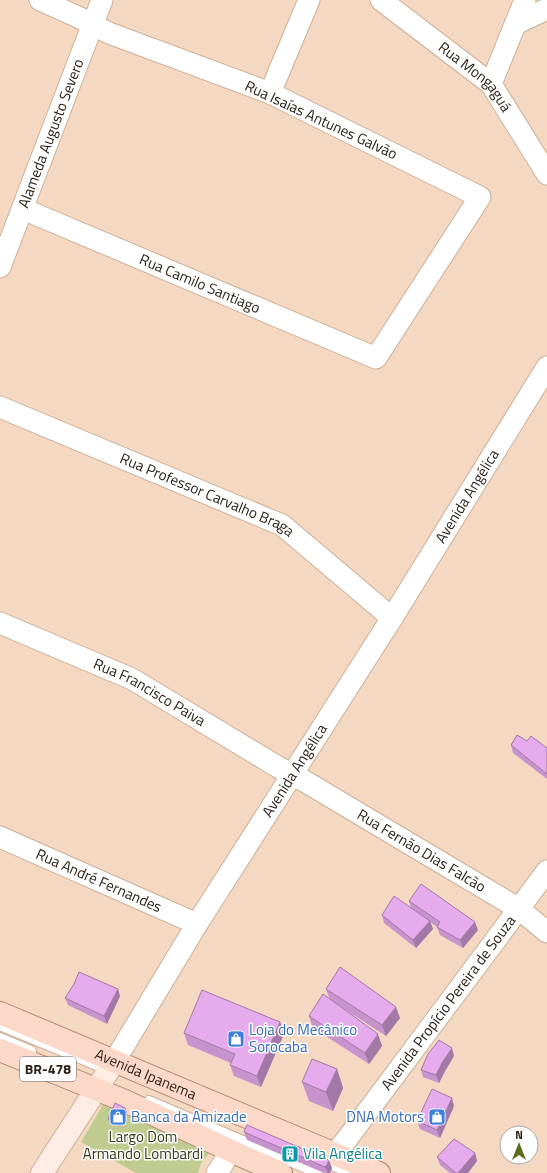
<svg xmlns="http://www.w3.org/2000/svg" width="547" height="1173" font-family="'Titillium Web',sans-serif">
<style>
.green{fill:#c0cb90}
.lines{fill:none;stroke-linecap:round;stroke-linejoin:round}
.lane-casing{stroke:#cbb099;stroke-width:12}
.street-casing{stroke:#cbb099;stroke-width:23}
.secondary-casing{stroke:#cbb099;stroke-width:24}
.primary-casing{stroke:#b18772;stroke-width:24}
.lane{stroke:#fff;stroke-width:10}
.street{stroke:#fff;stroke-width:21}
.secondary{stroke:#fdece3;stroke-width:22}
.primary{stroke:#fbd8c7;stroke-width:22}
.wall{fill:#c693cc}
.shaded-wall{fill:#a178a6}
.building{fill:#e6abed;stroke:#a178a6}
.labels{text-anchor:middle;stroke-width:3;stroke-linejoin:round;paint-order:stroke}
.shield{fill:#fff;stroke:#6c645e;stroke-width:1}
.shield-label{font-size:14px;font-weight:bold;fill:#2d2219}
.street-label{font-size:15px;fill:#2d2219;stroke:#fff}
.shop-label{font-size:15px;fill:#366cbe;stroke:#fff;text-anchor:start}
.park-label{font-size:15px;fill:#353b17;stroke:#fff}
.culture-label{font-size:15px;fill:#0d838f;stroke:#fff;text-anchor:start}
</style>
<rect width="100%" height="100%" fill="#f5d8c1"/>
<path class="green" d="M107 1098 216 1147C208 1154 200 1161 198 1173H136L81 1142Z"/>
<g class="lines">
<g class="lane-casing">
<g id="lane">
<path d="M0 1025 99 1066"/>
<path d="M0 1038 31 1051"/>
<path d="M149 1101 318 1173"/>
<path d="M318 1159 351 1173"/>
</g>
</g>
<g class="street-casing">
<g id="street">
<path id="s1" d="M381 0 491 84 547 174"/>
<path d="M515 24 547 9"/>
<path d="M491 84 525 0"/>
<path d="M270 93 309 0"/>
<path id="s2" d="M23 209 376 358 480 197 270 93 109 33 78 17 40 0"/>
<path id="s3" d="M0 267 102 0"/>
<path id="s4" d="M0 407 282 525 392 618"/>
<path id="s5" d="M0 623 132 679 278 767 306 782 499 897 519 909 547 932"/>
<path id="s6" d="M0 837 197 924"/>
<path id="s7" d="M114 1062 197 924 392 618 547 367"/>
<path id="s8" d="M335 1154 347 1139 547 871"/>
<path d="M217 1173C223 1163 231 1157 221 1146"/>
</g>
</g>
<g class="secondary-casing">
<path id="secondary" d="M42 1173 114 1062"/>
</g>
<g class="primary-casing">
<g id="primary">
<path id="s9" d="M0 1013 335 1154 379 1173"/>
<path d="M0 1050 125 1101 244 1157 281 1173"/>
</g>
</g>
<use href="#lane" class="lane"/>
<use href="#street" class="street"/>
<use href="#secondary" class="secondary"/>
<use href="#primary" class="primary"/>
</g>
<g class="wall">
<path d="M527 741 547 748V779L513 753 511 745Z"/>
<path d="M409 901 478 930 463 948 440 935 437 927 429 921 433 929 416 948 384 923 382 915 411 908Z"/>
<path d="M326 989 400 1018 386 1036 335 1003 382 1046 369 1064 313 1028 309 1016 330 1000Z"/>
<path d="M120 996 107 1024 68 1005 65 998Z"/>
<path d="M280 1022 284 1034 261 1087 234 1076 230 1065 231 1063 188 1045 184 1033Z"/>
<path d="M454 1056 445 1071 439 1083 423 1077 421 1070Z"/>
<path d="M337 1069 343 1088 333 1111 309 1101 302 1082Z"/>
<path d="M454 1106 440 1138 420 1129 417 1121Z"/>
<path d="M125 1108 127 1112 120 1127 110 1123 108 1119Z"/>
<path d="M244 1132 332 1168 330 1173H324L247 1140Z"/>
<path d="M475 1153 477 1161 468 1173H450L440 1165 437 1157Z"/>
</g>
<g class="shaded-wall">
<path d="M430 921 433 929 416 948 413 940Z"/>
<path d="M475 922 478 930 463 948 460 940Z"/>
<path d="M118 989 120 996 107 1024 104 1016Z"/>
<path d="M396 1007 400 1018 386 1036 382 1025Z"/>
<path d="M280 1022 284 1034 261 1087 257 1076Z"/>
<path d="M378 1034 382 1046 369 1064 365 1053Z"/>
<path d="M452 1048 454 1056 445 1071 439 1083 436 1075 442 1063Z"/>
<path d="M337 1069 343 1088 333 1111 326 1092Z"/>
<path d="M452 1098 454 1106 440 1138 437 1130Z"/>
<path d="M125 1108 127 1112 120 1127 118 1123Z"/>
<path d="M475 1153 477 1161 468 1173H458Z"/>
<path d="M329 1160 332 1168 330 1173H328L325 1167Z"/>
</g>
<g class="building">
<path d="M517 735 527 741 531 736 547 748V774L511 745Z"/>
<path d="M421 884 475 922 460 940 437 927 440 922 409 901Z"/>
<path d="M394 896 430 921 413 940 382 915Z"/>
<path d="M340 967 396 1007 382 1025 326 989Z"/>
<path d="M79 972 118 989 104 1016 65 998 74 984Z"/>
<path d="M202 990 280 1022 257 1076 230 1065 235 1054 184 1033Z"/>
<path d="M323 994 378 1034 365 1053 309 1016Z"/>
<path d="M439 1040 452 1048 442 1063 436 1075 421 1070 428 1054Z"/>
<path d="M312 1059 337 1069 326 1092 302 1082Z"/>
<path d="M432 1089 452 1098 437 1130 417 1121Z"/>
<path d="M115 1103 125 1108 118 1123 108 1119Z"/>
<path d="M247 1125 329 1160 327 1165 325 1167 244 1132Z"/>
<path d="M454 1139 475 1153 458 1173H456L437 1157Z"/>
</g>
<defs>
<g id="shop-square" transform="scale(0.9)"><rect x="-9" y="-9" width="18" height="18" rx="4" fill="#3f7fe0" stroke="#fff"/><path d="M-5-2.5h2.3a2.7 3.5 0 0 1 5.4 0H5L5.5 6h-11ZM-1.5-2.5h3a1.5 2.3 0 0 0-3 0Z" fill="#fff"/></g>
<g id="building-square" transform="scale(0.9)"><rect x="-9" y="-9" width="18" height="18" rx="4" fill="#0f9aa8" stroke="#fff"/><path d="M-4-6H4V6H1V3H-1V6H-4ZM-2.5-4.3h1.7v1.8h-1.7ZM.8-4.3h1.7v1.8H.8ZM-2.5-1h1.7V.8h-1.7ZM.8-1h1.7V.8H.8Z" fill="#fff"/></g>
</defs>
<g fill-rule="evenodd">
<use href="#shop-square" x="236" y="1039"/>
<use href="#shop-square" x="118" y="1117"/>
<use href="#shop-square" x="437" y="1117"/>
<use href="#building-square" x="290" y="1154"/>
</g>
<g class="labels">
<rect class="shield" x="20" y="1057" width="56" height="24" rx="3"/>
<g class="shield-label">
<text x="48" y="1074">BR-478</text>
</g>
<g class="street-label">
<text dy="5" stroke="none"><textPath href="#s1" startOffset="122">Rua Mongaguá</textPath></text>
<text transform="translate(321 120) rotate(25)" y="5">Rua Isaías Antunes Galvão</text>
<text dy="5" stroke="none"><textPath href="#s3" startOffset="143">Alameda Augusto Severo</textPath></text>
<text dy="5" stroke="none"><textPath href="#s2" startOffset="192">Rua Camilo Santiago</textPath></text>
<text dy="5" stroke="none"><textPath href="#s7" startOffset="667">Avenida Angélica</textPath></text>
<text dy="5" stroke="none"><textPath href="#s4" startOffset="225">Rua Professor Carvalho Braga</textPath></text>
<text dy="5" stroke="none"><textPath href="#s5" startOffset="165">Rua Francisco Paiva</textPath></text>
<text dy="5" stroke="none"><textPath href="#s7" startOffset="343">Avenida Angélica</textPath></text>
<text dy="5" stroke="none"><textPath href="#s5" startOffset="480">Rua Fernão Dias Falcão</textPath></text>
<text dy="5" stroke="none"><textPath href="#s6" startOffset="108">Rua André Fernandes</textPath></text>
<text dy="5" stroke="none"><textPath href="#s8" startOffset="189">Avenida Propício Pereira de Souza</textPath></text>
<text dy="5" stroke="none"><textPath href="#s9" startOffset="158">Avenida Ipanema</textPath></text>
</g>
<g class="shop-label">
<text x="249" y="1035">Loja do Mecânico<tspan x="249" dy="17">Sorocaba</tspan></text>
<text x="131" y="1122">Banca da Amizade</text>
<text x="424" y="1122" text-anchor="end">DNA Motors</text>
</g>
<g class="park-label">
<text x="143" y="1142">Largo Dom<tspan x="143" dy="17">Armando Lombardi</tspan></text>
</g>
<g class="culture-label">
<text x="303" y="1159">Vila Angélica</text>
</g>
</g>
<g transform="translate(519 1145)"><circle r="19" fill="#ffffff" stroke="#aba7a3"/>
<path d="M0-3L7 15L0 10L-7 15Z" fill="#596d1c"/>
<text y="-6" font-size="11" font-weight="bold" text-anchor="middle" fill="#2d2219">N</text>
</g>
</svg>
